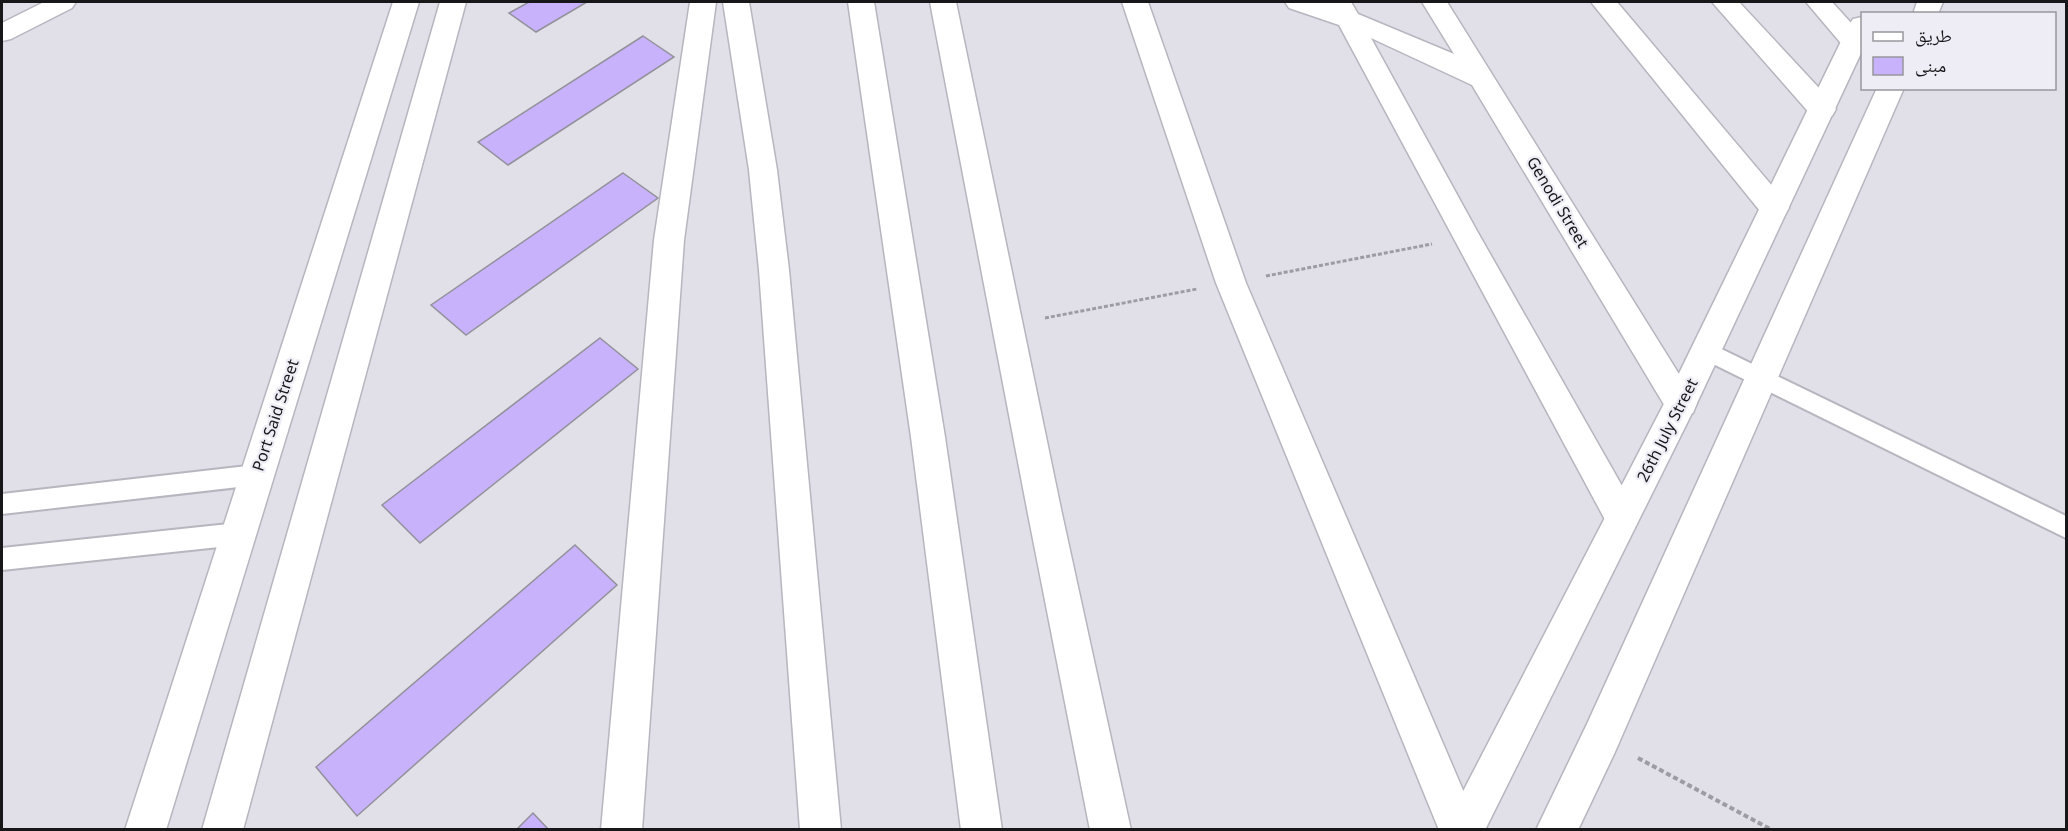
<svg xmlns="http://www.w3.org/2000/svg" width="2068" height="831" font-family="'Noto Sans','Noto Naskh Arabic',sans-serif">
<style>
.building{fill:#c7b2fb;stroke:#93919a;stroke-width:1.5}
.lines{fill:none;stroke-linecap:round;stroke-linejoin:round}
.service-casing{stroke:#b7b5be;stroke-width:4}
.minor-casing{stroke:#b7b5be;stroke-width:3}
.secondary-casing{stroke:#b7b5be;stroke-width:3}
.path-far1{stroke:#9d9ca3;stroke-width:3;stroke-dasharray:4 2;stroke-linecap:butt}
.path{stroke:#9d9ca3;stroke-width:4;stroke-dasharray:5 3;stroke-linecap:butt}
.service{fill:#fff;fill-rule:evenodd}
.minor{fill:#fff;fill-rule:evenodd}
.secondary{fill:#fff;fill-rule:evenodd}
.labels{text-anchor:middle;stroke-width:4.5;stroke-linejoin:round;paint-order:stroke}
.street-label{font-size:16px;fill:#17171a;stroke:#eeecf5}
</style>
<rect width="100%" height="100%" fill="#e1dfe8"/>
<g class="building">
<path d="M529 2H587L536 32 509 13Z"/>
<path d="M643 36 674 57 508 165 478 142Z"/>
<path d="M623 173 658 198 466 335 431 305Z"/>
<path d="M600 338 638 369 420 543 382 505Z"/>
<path d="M575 545 617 585 357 816 316 767Z"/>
<path d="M533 813 549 830H516Z"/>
</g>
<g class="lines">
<g class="service-casing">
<g id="service">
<path d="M1707 342 2066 516V538L1699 357 1696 351 1699 345Z"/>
<path d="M257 465 265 468 269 475 265 482 257 485 2 514V494Z"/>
<path d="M238 523 247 526 250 534 247 542 238 545 2 570V548Z"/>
</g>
</g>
<g class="minor-casing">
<g id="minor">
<path d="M690 2H716L684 240 642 830H601L654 240Z"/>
<path d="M723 2H749L777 170 789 270 841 830H800L759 270 749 170Z"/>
<path d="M848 2H874L945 437 1002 830H961L911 437Z"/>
<path d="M930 2H956L1061 509 1131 830H1090L1027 509Z"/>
<path d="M1122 2H1148L1246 283 1480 830H1439L1216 283Z"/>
<path d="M1285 2H1351L1358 14 1454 54 1422 2H1447L1697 403 1693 413 1681 417 1669 413 1472 85 1371 38 1477 231 1634 507 1639 518 1634 529 1622 534 1610 529 1339 25 1289 8Z"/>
<path d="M1591 2H1617L1784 200 1789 208 1784 216 1774 219 1764 216Z"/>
<path d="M1712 2H1739L1832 102 1836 109 1832 116 1822 118 1812 116Z"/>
<path d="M1806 2H1832L1862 35V48L1854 50 1845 48Z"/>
</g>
</g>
<g class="secondary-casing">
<g id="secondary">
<path d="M44 2H76L72 8 11 39 2 41V23Z"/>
<path d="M393 2H419L166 830H125Z"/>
<path d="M440 2H466L243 830H202Z"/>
<path d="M1917 2H1943L1938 14H1913Z"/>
<path d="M1862 17V51L1697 403 1485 830H1443L1668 396 1849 25 1853 19Z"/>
<path d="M1877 88H1904L1615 752 1578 830H1536L1587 724Z"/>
</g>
</g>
<g class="path-far1">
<path d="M1266 276 1432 244"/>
<path d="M1045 318 1197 289"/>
</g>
<path class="path" d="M1638 758 1772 830"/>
<use href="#service" class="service"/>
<use href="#minor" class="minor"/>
<use href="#secondary" class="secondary"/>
</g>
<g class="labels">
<g class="street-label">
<text transform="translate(1558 202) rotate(59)" y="6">Genodi Street</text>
<text transform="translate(275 415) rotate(-72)" y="6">Port Said Street</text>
<text transform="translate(1667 430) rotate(-63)" y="6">26th July Street</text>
</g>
</g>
<rect width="2068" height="831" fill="none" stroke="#17171a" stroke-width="6"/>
<rect x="1861" y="12" width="195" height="78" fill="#eeecf5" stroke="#98979d" stroke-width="1.5"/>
<rect x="1873" y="32" width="30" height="9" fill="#ffffff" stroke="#98979d" stroke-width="1.5"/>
<text x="1915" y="42" font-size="18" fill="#17171a">طريق</text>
<rect x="1873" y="57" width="30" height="18" fill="#c7b2fb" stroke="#98979d" stroke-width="1.5"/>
<text x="1915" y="72" font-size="18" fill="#17171a">مبنى</text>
</svg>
